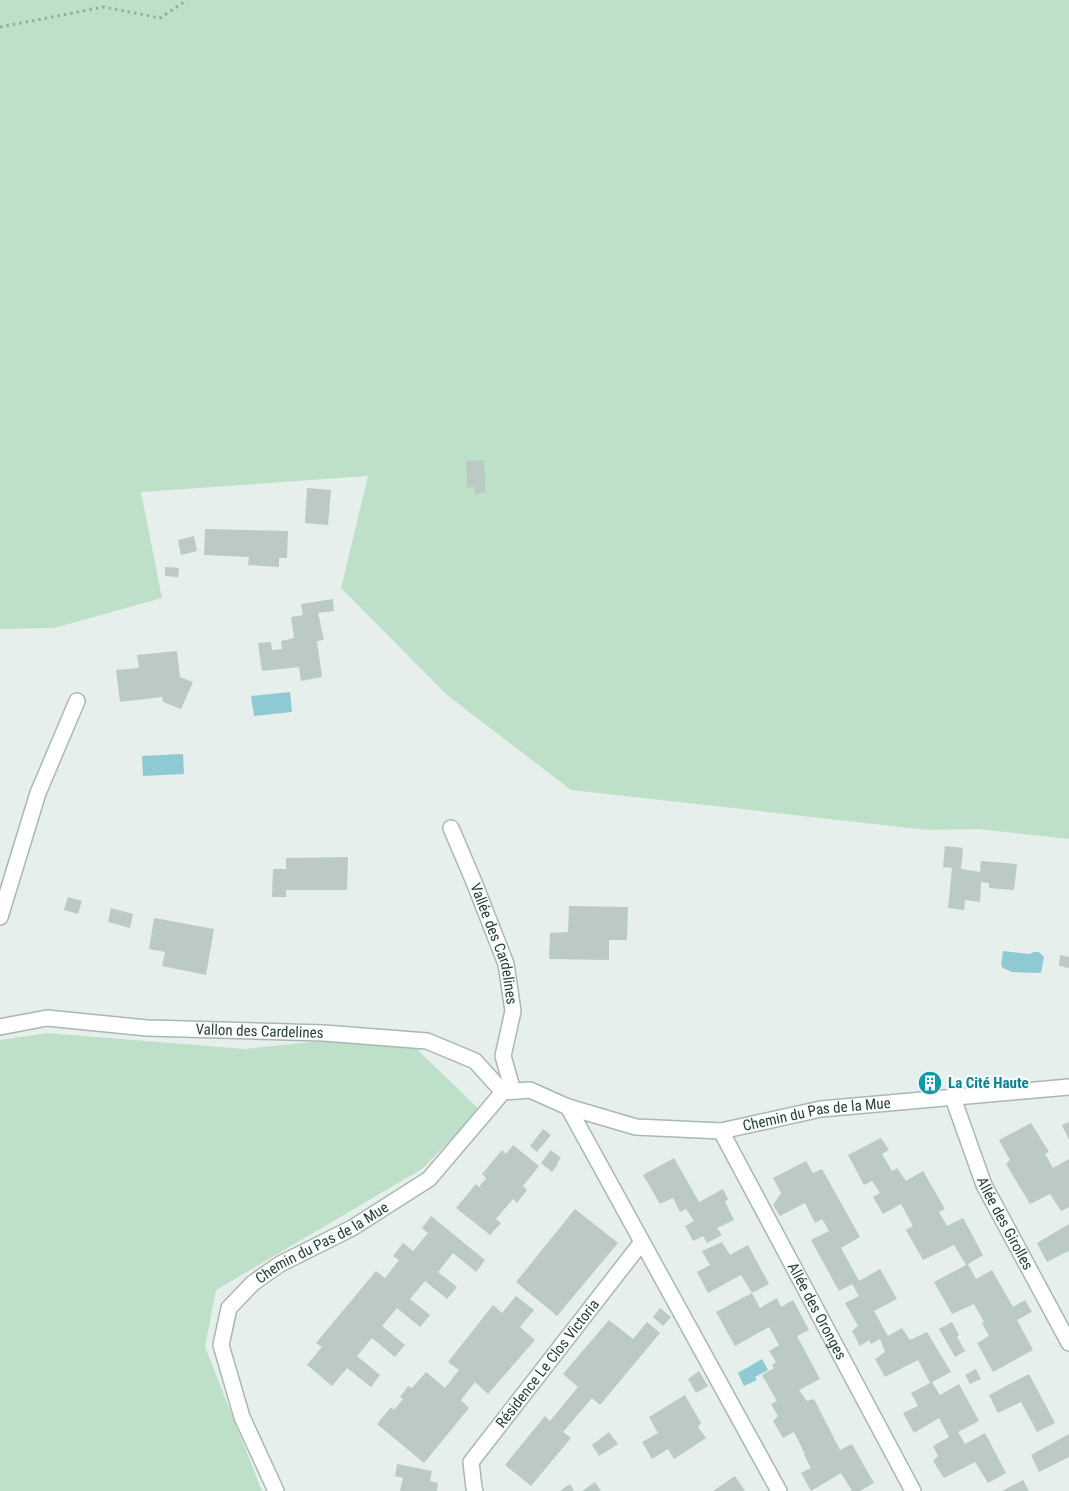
<svg xmlns="http://www.w3.org/2000/svg" width="1069" height="1491" font-family="'Roboto Condensed',sans-serif">
<style>
.green{fill:#bfe0c8}
.water{fill:#8ec9d4}
.building{fill:#bbcac4}
.lines{fill:none;stroke-linecap:round;stroke-linejoin:round}
.minor-casing{stroke:#a8b8b2;stroke-width:18}
.path{stroke:#86b3a5;stroke-width:3;stroke-dasharray:2.5 4;stroke-linecap:butt}
.minor{stroke:#fff;stroke-width:15}
.labels{text-anchor:middle;stroke-width:4.5;stroke-linejoin:round;paint-order:stroke}
.street-label{font-size:15px;fill:#24423a;stroke:#f7fbf9}
.culture-label{font-size:15px;font-weight:bold;fill:#0d838f;stroke:#f7fbf9;text-anchor:start}
</style>
<rect width="100%" height="100%" fill="#e6efeb"/>
<g class="green">
<path d="M0 0H1069V839L978 829 928 830 571 790 447 695 341 588 368 476 141 492 162 598 54 628 0 629Z"/>
<path d="M47 1033 245 1049 400 1033 480 1110 422 1169 216 1290 205 1347 262 1491H0V1040Z"/>
</g>
<g class="water">
<path d="M290 692 292 712 254 716 251 696Z"/>
<path d="M183 754 184 774 143 776 142 756Z"/>
<path d="M1003 951 1030 954 1034 952H1039L1044 957 1041 973 1012 972 1003 968 1001 965Z"/>
<path d="M762 1359 768 1370 755 1377 757 1380 744 1386 738 1373Z"/>
</g>
<g class="building">
<path d="M484 460 486 492 475 494 474 487 467 488 466 461Z"/>
<path d="M307 488 331 490 328 525 305 523Z"/>
<path d="M205 529 288 531 287 558H279V567L248 565 249 557 204 555Z"/>
<path d="M194 536 197 551 181 555 178 540Z"/>
<path d="M165 567 179 568 178 577 165 576Z"/>
<path d="M333 599 334 611 318 613 324 640 317 641 322 677 301 681 299 667 262 671 258 643 271 642 272 650 282 649 281 641 294 638 291 617 303 615 301 604Z"/>
<path d="M177 651 180 677 193 682 181 709 163 702 162 697 120 702 116 670 139 668 137 655Z"/>
<path d="M945 846 963 848 961 869 980 872 981 861 1017 864 1014 890 989 888V883L981 882 980 902 965 900 964 910 948 908 952 868 943 867Z"/>
<path d="M348 857 347 890H286V897H272L273 869H286V858Z"/>
<path d="M68 897 82 901 78 914 64 910Z"/>
<path d="M569 906 628 907 627 940H609V960L549 959 550 933 568 932Z"/>
<path d="M111 908 133 914 130 928 108 922Z"/>
<path d="M154 918 214 929 206 975 162 966 165 952 149 949Z"/>
<path d="M1060 955 1069 957V968L1059 966Z"/>
<path d="M937 1079 938 1086 923 1087 922 1080Z"/>
<path d="M1069 1122V1140L1062 1125Z"/>
<path d="M1031 1123 1049 1152 1045 1154 1053 1168 1069 1159V1207L1061 1211 1050 1194 1030 1204 1006 1164 1010 1160 999 1140Z"/>
<path d="M543 1129 551 1135 537 1152 530 1146Z"/>
<path d="M881 1138 889 1150 882 1154 892 1171 897 1168 906 1181 923 1171 945 1209 939 1212 947 1226 963 1218 983 1255 968 1264 976 1279 992 1270 1013 1307 1025 1300 1032 1312 1017 1320 1033 1350 993 1372 977 1343 989 1336 982 1323 984 1322 974 1304 952 1314 934 1282 966 1265 954 1245 923 1260 906 1230 913 1226 901 1204 883 1214 873 1197 880 1193 872 1181 864 1185 848 1155Z"/>
<path d="M513 1145 539 1166 523 1186 527 1190 517 1203 513 1199 496 1219 501 1223 490 1235 456 1208 476 1184 479 1187 486 1178 482 1174 502 1150 506 1154Z"/>
<path d="M551 1150 561 1158 557 1163 558 1164 552 1172 541 1163Z"/>
<path d="M674 1158 699 1202 723 1189 728 1199 725 1202 734 1220 717 1228 722 1235 707 1243 703 1236 693 1241 685 1226 694 1221 686 1209 680 1212 673 1198 660 1204 643 1175Z"/>
<path d="M806 1161 813 1173 822 1169 860 1237 841 1248 859 1281 880 1269 897 1299 874 1311 888 1336 902 1328 910 1340 927 1332 951 1372 932 1382 940 1395 959 1384 979 1421 958 1432 965 1444 985 1433 1006 1473 988 1483 975 1462 944 1478 933 1461 938 1456 933 1446 949 1437 939 1418 914 1433 903 1413 918 1406 911 1393 930 1383 918 1360 885 1377 875 1359 885 1352 880 1339 871 1344 869 1340 860 1346 852 1331 858 1326 845 1303 859 1296 852 1284 839 1291 811 1240 829 1231 822 1219 815 1223 805 1203 780 1216 773 1205 781 1193 773 1178Z"/>
<path d="M575 1209 618 1243 557 1316 516 1282Z"/>
<path d="M431 1216 485 1260 476 1272 453 1253 438 1272 457 1287 447 1299 425 1281 410 1299 430 1315 420 1327 397 1308 382 1326 405 1345 395 1357 372 1338 357 1356 380 1375 371 1387 347 1368 332 1386 307 1365 322 1347 316 1343 376 1271 385 1278 399 1260 393 1256 403 1243 413 1251 428 1233 422 1228Z"/>
<path d="M1069 1224V1253L1068 1251 1047 1262 1037 1243Z"/>
<path d="M722 1242 730 1255 748 1245 769 1284 752 1293 741 1275 708 1293 697 1272 710 1265 702 1251Z"/>
<path d="M752 1293 760 1308 777 1298 781 1307 793 1300 809 1330 797 1336 820 1379 799 1390 807 1401 814 1399 840 1450 852 1444 874 1483 860 1491H852L841 1473 811 1491 801 1473 811 1468 804 1455 805 1454 794 1432 783 1438 773 1421 778 1416 771 1404 777 1401 762 1375 774 1368 772 1365 776 1362 769 1351 779 1345 769 1327 735 1346 716 1312Z"/>
<path d="M516 1296 534 1310 520 1327 535 1340 488 1394 475 1382 461 1400 469 1408 424 1463 377 1424 391 1407 394 1410 403 1399 400 1397 408 1386 412 1388 426 1372 445 1388 459 1370 448 1362 493 1305 502 1313Z"/>
<path d="M660 1308 671 1317 663 1326 653 1317Z"/>
<path d="M609 1320 633 1339 647 1322 660 1333 600 1405 592 1398 563 1432 571 1438 531 1486 505 1465 545 1416 550 1421 578 1387 563 1374Z"/>
<path d="M952 1322 959 1335 957 1337 965 1351 955 1357 939 1329Z"/>
<path d="M976 1369 981 1379 970 1384 965 1375Z"/>
<path d="M699 1371 708 1386 696 1393 688 1379Z"/>
<path d="M1029 1374 1055 1423 1037 1432 1021 1402 998 1413 989 1395Z"/>
<path d="M685 1395 701 1423 698 1427 706 1438 674 1459 668 1449 652 1459 642 1442 658 1433 649 1417Z"/>
<path d="M609 1432 618 1444 599 1456 592 1445Z"/>
<path d="M1069 1434V1457L1039 1472 1031 1455Z"/>
<path d="M397 1464 432 1471 430 1481 438 1483 437 1491H400L403 1478 395 1476Z"/>
<path d="M735 1476 745 1491H713Z"/>
<path d="M1023 1480 1029 1491H1002Z"/>
<path d="M595 1482 601 1491H582Z"/>
<path d="M570 1484 574 1491H560Z"/>
</g>
<g class="lines">
<g class="minor-casing">
<g id="minor">
<path id="s1" d="M451 828 474 882 506 964 513 1011 503 1056 513 1091"/>
<path d="M0 917 38 793 77 701"/>
<path id="s2" d="M0 1027 47 1018 147 1028 324 1033 427 1041 475 1061 503 1092"/>
<path id="s3" d="M953 1098 984 1185 1069 1343"/>
<path d="M568 1107 779 1491"/>
<path id="s4" d="M721 1131 913 1491"/>
<path id="s5" d="M276 1491 242 1417 221 1345 229 1308 253 1283 280 1264 352 1228 429 1179 503 1092 530 1090 568 1107 636 1127 721 1131 821 1109 1069 1087"/>
<path id="s6" d="M475 1491 474 1488 471 1462 642 1242"/>
</g>
</g>
<path class="path" d="M0 27 104 7 160 18 187 0"/>
<use href="#minor" class="minor"/>
</g>
<defs>
<g id="building-disc" transform="scale(1.25)"><circle r="9.5" fill="#0f9aa8" stroke="#f7fbf9"/><path d="M-4-6H4V6H1V3H-1V6H-4ZM-2.5-4.3h1.7v1.8h-1.7ZM.8-4.3h1.7v1.8H.8ZM-2.5-1h1.7V.8h-1.7ZM.8-1h1.7V.8H.8Z" fill="#fff"/></g>
</defs>
<g fill-rule="evenodd">
<use href="#building-disc" x="930" y="1083"/>
</g>
<g class="labels">
<g class="street-label">
<text dy="5" stroke="none"><textPath href="#s1" startOffset="124">Vallée des Cardelines</textPath></text>
<text dy="5" stroke="none"><textPath href="#s2" startOffset="261">Vallon des Cardelines</textPath></text>
<text dy="5" stroke="none"><textPath href="#s5" startOffset="870">Chemin du Pas de la Mue</textPath></text>
<text dy="5" stroke="none"><textPath href="#s3" startOffset="136">Allée des Girolles</textPath></text>
<text dy="5" stroke="none"><textPath href="#s5" startOffset="309">Chemin du Pas de la Mue</textPath></text>
<text dy="5" stroke="none"><textPath href="#s4" startOffset="204">Allée des Oronges</textPath></text>
<text dy="5" stroke="none"><textPath href="#s6" startOffset="154">Résidence Le Clos Victoria</textPath></text>
</g>
<g class="culture-label">
<text x="948" y="1088">La Cité Haute</text>
</g>
</g>
</svg>
